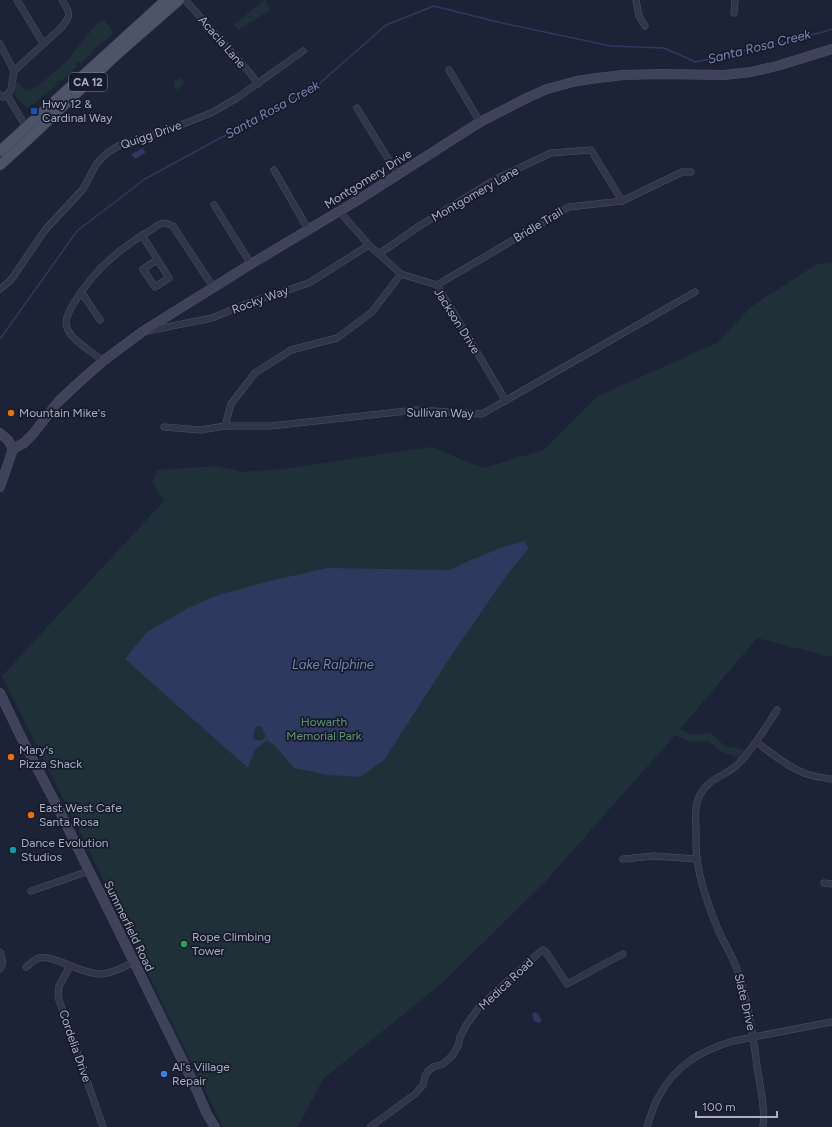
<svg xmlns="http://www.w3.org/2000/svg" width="832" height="1127" font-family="Figtree,sans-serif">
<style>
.green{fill:#1f3038}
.water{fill:#2d395e;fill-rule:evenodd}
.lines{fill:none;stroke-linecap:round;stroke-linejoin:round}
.stream{stroke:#2d395e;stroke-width:1.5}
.street-casing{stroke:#4b5062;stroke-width:7}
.secondary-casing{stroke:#4b5062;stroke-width:10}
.primary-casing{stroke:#3a3f50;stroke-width:11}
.street{stroke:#303647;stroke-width:6}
.secondary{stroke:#3e435b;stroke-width:9}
.primary{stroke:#4e5468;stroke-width:10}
.transit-dot{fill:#1a4fb4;stroke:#161b2b;stroke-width:1.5}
.food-dot{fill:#e8710a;stroke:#161b2b;stroke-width:1.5}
.culture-dot{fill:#0f9aa8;stroke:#161b2b;stroke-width:1.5}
.leisure-dot{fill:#2e9e5b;stroke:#161b2b;stroke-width:1.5}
.shop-dot{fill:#3f7fe0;stroke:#161b2b;stroke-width:1.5}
.labels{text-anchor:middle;stroke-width:3.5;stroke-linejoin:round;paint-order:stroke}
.shield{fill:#161b2b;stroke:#7e8397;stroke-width:1}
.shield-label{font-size:11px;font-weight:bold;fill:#aaafc5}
.street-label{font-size:12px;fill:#aaafc5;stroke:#161b2b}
.poi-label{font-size:12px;fill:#aaafc5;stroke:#161b2b;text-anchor:start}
.park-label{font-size:12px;fill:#609677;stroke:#161b2b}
.water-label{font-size:13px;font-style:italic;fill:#7786b5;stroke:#161b2b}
</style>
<rect width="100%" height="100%" fill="#1d2337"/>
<g class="green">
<path d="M266 0 270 11H268L239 30 234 25 261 2Z"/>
<path d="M104 20 113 33 98 47 97 46 93 49 94 51 81 63 79 61 76 64 77 66 61 81 60 80 56 83 57 85 28 108C17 99 13 98 15 83L18 82 24 89 30 91 44 81 68 60 98 22Z"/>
<path d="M180 77 183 81V84L177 90 174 87V82Z"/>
<path d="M832 262V657L757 638 680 729 692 735 711 733 725 746 745 750 739 758 722 752 708 741 691 742 675 735 545 882 441 984 323 1079 298 1127H223L138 953 91 854 2 676 164 501 153 482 157 470 217 466 243 472 283 469 431 447 483 468 544 450 598 396 717 343 751 307 815 265Z"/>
</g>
<g class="water">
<path d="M142 148 146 152 136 159 131 155C135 151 139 151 142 148Z"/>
<path d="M524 541 529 548 507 575 453 653 384 760 360 777 328 775 294 768 275 746 267 740 255 750 248 768 125 659 147 632 188 608 216 596 269 581 328 568 450 570 471 560 503 547ZM259 726 263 728V732L265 734V738C261 741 257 741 253 738L255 727Z"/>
<path d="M535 1012 539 1015 541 1020 540 1023 534 1021 532 1014Z"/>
</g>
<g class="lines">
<path class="stream" d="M0 339 77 231 145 179 319 84 386 25 434 6 502 23 611 46 664 48 696 62 823 32 832 29"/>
<g class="street-casing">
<g id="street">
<path d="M17 0 43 43"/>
<path d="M185 0 250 73 258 84"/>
<path d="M636 0 639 16 645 26"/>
<path d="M734 13 735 0"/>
<path d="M0 44 14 71 11 89 7 95"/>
<path d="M449 70 480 122"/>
<path d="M14 71 62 27C72 14 70 13 62 0"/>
<path d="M0 95 3 97 7 95 26 127"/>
<path d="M357 108 398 175"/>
<path d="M274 170 308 229"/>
<path d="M214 205 251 264"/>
<path d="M339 211 369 245 401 274 437 285 506 401"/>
<path d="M142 235 169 278 155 287 143 269 157 260"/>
<path d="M379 254 421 225 496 179 551 153 591 150 622 201"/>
<path d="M437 285 569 207 622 201 682 172H691"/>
<path d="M0 289 9 282 13 277 45 230 83 189 97 163 107 153 120 145 178 126 211 113 237 98 303 51"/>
<path d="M82 293 100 320"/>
<path d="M147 331 212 318 251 302 309 283 369 245"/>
<path d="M103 361C93 352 66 338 66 323 66 308 95 273 106 263 118 252 137 238 151 230 155 227 159 223 164 223 168 223 170 225 173 226L213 287"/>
<path d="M225 426 231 404 255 373 291 350 337 338 372 312 401 274"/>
<path d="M164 427 201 430 225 426H271L416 410 482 414 695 292"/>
<path d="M756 742C773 754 790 769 810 775 817 777 825 778 832 779"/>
<path d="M623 859 654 856 697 859"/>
<path d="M824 883 832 884"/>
<path d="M31 891 89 871"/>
<path d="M0 952C2 959 5 963 0 969"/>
<path d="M70 966 59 986 58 997 103 1127"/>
<path d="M26 967C30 964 35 959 39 958 54 954 82 975 102 974 114 973 124 967 134 962"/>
<path d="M370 1127 415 1094 423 1085 425 1076 428 1071 433 1067 443 1064 452 1056 458 1046 460 1037 467 1024 480 1006 541 951 543 950 546 952 567 984 623 954"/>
<path d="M647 1127C650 1117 653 1107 658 1098 674 1066 700 1051 733 1041L832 1022"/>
<path d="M763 1127C765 1109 761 1091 758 1073 753 1037 749 1001 736 967 732 955 725 945 720 934 711 913 700 882 697 859 696 850 696 841 696 832 696 821 694 809 698 799 707 777 724 778 738 764 752 751 766 727 777 710"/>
</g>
</g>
<g class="secondary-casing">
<g id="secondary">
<path d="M0 433 8 440 13 449"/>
<path d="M0 487 13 449 24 443 33 434 58 402 75 386 103 361 142 332 251 264 358 200 480 122 531 96 547 89 577 81 597 78 623 75 661 74 724 75 751 72 777 66 832 49"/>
<path d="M0 693 20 735 60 812 137 968 194 1084 207 1114 215 1127"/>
</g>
</g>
<g class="primary-casing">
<g id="primary">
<path d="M0 151 166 0"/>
<path d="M0 165 33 135 115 56 179 0"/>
</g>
</g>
<use href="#street" class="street"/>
<use href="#secondary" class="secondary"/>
<use href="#primary" class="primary"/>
</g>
<rect class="transit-dot" x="30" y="107" width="8" height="8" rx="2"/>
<g class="food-dot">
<circle cx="11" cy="413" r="4"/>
<circle cx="11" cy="757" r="4"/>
<circle cx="31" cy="815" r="4"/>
</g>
<circle class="culture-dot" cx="13" cy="850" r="4"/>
<circle class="leisure-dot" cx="184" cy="944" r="4"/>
<circle class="shop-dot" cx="164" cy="1074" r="4"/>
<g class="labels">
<rect class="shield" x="69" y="73" width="38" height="18" rx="3"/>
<g class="shield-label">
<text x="88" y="86">CA 12</text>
</g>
<g class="street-label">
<text transform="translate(222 42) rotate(49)" y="4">Acacia Lane</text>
<text transform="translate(151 135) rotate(-19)" y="4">Quigg Drive</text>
<text transform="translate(368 179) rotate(-32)" y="4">Montgomery Drive</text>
<text transform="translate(475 194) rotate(-30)" y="4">Montgomery Lane</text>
<text transform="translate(538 225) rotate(-31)" y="4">Bridle Trail</text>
<text transform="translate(260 300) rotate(-20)" y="4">Rocky Way</text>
<text transform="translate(457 321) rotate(58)" y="4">Jackson Drive</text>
<text transform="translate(440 413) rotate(1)" y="4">Sullivan Way</text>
<text transform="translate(129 926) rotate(64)" y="4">Summerfield Road</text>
<text transform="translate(506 984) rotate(-43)" y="4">Medica Road</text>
<text transform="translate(745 1002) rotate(77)" y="4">Slate Drive</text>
<text transform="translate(75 1046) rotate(71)" y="4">Cordelia Drive</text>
</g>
<g class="poi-label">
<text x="42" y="108">Hwy 12 &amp;<tspan x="42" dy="14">Cardinal Way</tspan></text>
<text x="19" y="417">Mountain Mike's</text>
<text x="19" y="754">Mary's<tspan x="19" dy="14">Pizza Shack</tspan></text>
<text x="39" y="812">East West Cafe<tspan x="39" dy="14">Santa Rosa</tspan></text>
<text x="21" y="847">Dance Evolution<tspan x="21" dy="14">Studios</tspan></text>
<text x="192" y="941">Rope Climbing<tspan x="192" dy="14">Tower</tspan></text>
<text x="172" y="1071">Al's Village<tspan x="172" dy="14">Repair</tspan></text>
</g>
<g class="park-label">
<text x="324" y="726">Howarth<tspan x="324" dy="14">Memorial Park</tspan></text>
</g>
<g class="water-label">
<text transform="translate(759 46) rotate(-14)" y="5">Santa Rosa Creek</text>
<text transform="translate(272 109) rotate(-29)" y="5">Santa Rosa Creek</text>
<text x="333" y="669">Lake Ralphine</text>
</g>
</g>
<path d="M696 1111v6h81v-6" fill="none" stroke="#aaafc5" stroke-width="2"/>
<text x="702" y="1111" font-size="12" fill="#aaafc5" stroke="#161b2b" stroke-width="3" paint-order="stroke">100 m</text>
</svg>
